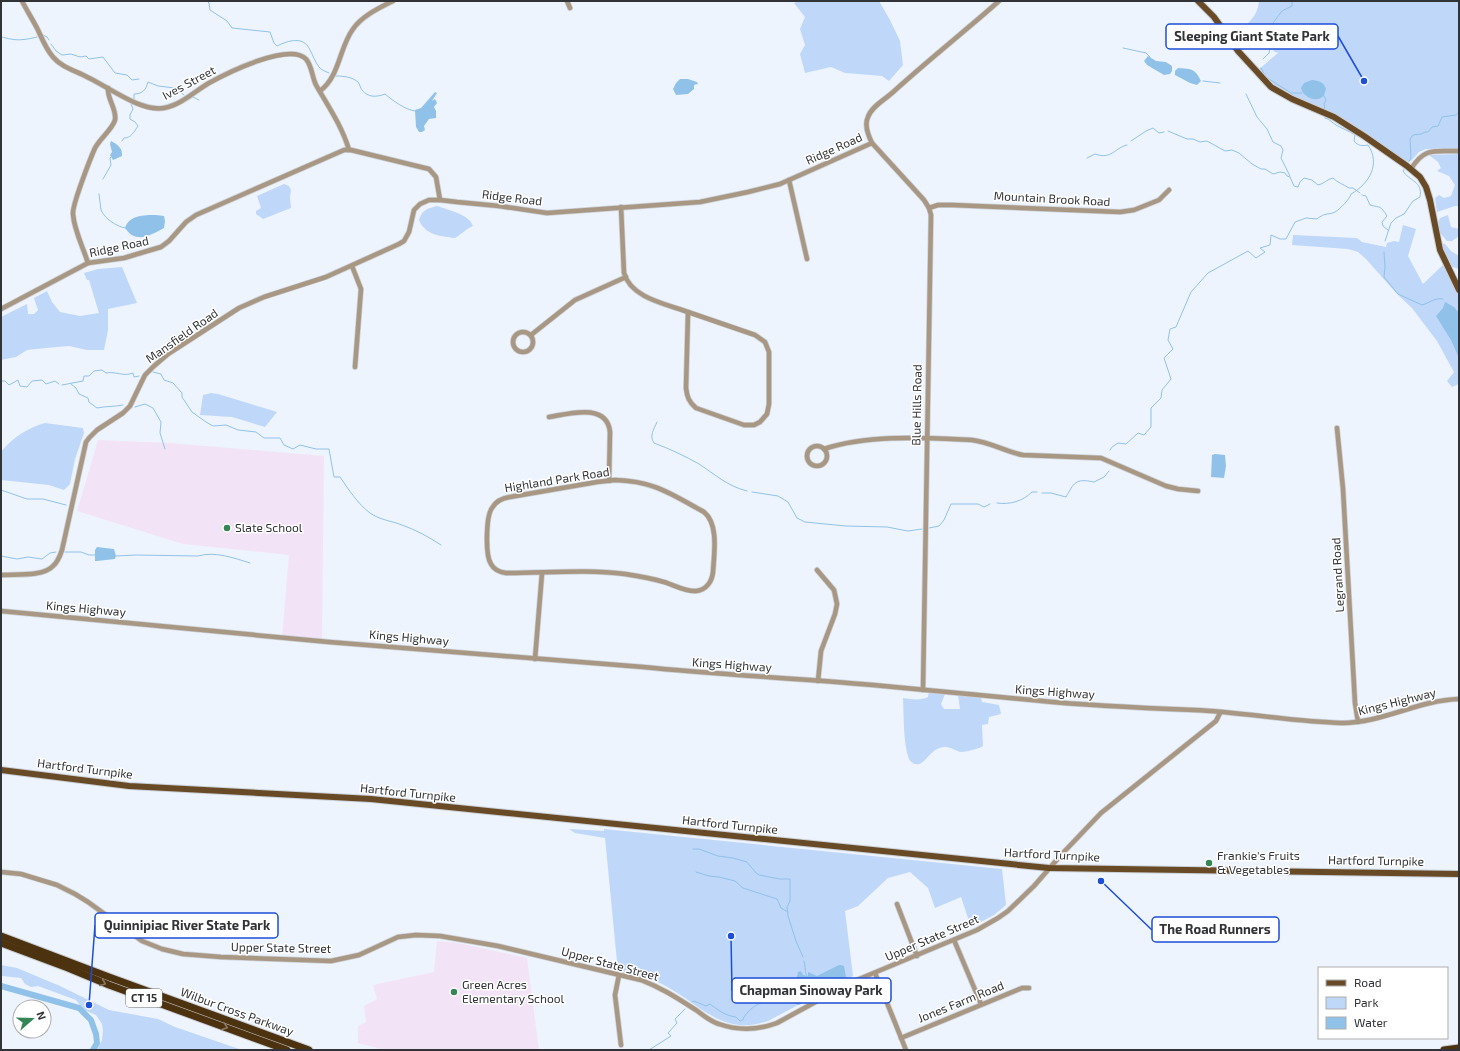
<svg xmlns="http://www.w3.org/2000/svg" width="1460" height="1051" font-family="'Exo 2',sans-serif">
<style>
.education{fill:#f3e3f6}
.green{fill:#bfd7f9}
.water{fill:#90c2e9}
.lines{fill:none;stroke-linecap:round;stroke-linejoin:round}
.stream{stroke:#90c2e9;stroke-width:1}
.river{stroke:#90c2e9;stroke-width:6}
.minor-casing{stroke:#ccd1d9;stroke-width:6}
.major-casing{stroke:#ccd1d9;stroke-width:8}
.highway-casing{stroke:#ccd1d9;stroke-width:9}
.minor{stroke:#a89783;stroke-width:4.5}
.major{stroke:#684b26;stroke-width:6}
.highway{stroke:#4c320f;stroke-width:7}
.oneway{stroke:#8b7a63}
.poi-dot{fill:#358657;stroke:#fff;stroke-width:1.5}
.labels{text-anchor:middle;stroke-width:3;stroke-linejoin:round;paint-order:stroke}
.shield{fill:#fff;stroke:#6f7072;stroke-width:1}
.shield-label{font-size:11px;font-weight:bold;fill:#313336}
.street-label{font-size:12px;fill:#313336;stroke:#fff}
.poi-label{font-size:12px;fill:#313336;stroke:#fff;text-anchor:start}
.leader{fill:none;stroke:#1d4ed8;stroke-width:1.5}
.callout-dot{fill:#1d4ed8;stroke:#fff;stroke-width:1.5}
.callout{fill:#fff;stroke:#1d4ed8;stroke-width:1.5}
.callout-label{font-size:13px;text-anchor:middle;font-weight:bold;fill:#313336}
</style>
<rect width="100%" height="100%" fill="#eef4fd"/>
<g class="education">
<path d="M98 440 170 443 324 456 322 642 282 638 289 555 183 544 77 511Z"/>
<path d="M437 941 458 943 527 958 539 1050H384L358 1043V1026L366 1022 364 1006 377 999 373 985 434 972Z"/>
</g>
<g class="green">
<path d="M798 1H879L890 20 900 41 903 65 889 81 882 76 845 73 831 67 805 73 800 54 805 45 800 29 805 17 794 3Z"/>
<path d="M1259 1H1459V148L1426 149 1419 152 1411 161H1403L1338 116 1299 100 1276 87 1258 70 1278 53 1273 51C1281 37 1279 32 1266 24L1253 27 1236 44 1222 23 1243 28C1252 20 1258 13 1259 1Z"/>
<path d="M1459 154V206H1455L1437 212 1435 198 1439 195 1444 198 1451 196 1455 185 1449 176 1437 171 1441 168 1438 162 1429 155Z"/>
<path d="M284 184 289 186 291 190 290 198 291 208 263 219 256 214V211L261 208 257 196Z"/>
<path d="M437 206C448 210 469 214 473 226 466 229 462 234 455 238 440 236 425 235 419 220 423 209 427 209 437 206Z"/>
<path d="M1448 215 1451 227 1459 229V236L1452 241H1447L1440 233 1438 222 1440 218Z"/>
<path d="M1403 225 1416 229 1408 256 1423 284 1444 264 1459 296V384L1452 387 1447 381 1454 372 1437 341 1412 308 1397 294 1366 259 1358 252 1348 249 1292 245 1293 235 1357 238 1362 242 1386 247 1387 243 1394 241 1399 242Z"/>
<path d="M1441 243 1445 244 1451 251 1459 256V269L1450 266Z"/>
<path d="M122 267 137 303 108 309V330L104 350H87L69 346 46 348 27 350 16 357 1 360V317L27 304 28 314H34L38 310 34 298 47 291 52 302 60 312 80 316 99 313 89 280H87L84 273 98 269Z"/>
<path d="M211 393 218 394 277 412 265 427 232 417 200 415 203 395Z"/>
<path d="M45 423 83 428 84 433 75 459 70 484 64 490 49 485 1 480V452C12 438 27 428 45 423Z"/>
<path d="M929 692 945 694 941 704 944 709H960L958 695 981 698 982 702 999 705 1001 714 989 717 988 724 982 725 983 745 982 747C976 749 966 752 961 752 955 751 949 746 943 747 929 750 928 761 919 764 915 765 911 763 909 759 903 743 904 716 903 698 911 699 920 701 928 697Z"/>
<path d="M569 829 604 831V829L1002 869 1006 905 994 915 971 927 961 897 935 908 928 888 910 872 888 878 858 906 845 911 853 976 768 1021C720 1037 699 1002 660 983 647 977 632 975 618 972L605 838 575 833Z"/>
<path d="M1 965 17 968 60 986 109 1010 158 1019 175 1027 242 1050H97L102 1040 103 1030 102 1024 96 1015 84 1010 76 1000 38 986 31 987 25 984 21 978 2 976Z"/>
</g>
<g class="water">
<path d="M1148 56 1156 61 1166 62 1172 66V71L1170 74 1164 75 1147 65 1144 61Z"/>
<path d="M1178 68C1191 69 1195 68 1201 81L1197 85 1190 83 1175 75V71Z"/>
<path d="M680 79H688L697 82 698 84 694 85V89L688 94 676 95 673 89 676 83Z"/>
<path d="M1312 80C1319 81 1323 81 1326 89 1325 91 1325 93 1324 95 1317 104 1303 97 1301 88L1304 83Z"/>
<path d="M435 92 437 93 432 101 435 99 437 103 434 107 436 111V118L429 119 424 126 425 130 422 132H419L416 127 415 110 421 108Z"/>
<path d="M111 141C117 144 123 148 122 156L113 160 110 155 112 152 110 144Z"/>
<path d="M156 215 164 216 165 221 164 228C149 236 136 244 125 228 129 215 144 215 156 215Z"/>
<path d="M1445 302 1454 307 1459 313V358L1451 340 1436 316 1443 308Z"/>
<path d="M1215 454 1225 455 1226 466 1224 478 1211 477 1212 455Z"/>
<path d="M97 547 114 549 116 556 115 559 97 561H95V550Z"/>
<path d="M839 965H841L844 966 846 977 843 981 799 1005 795 1004 792 998 798 972 801 971 803 975 808 976V972L817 976Z"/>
</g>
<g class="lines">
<g class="stream">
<path d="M207 1 209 3 210 10 227 21 232 28 270 32 274 43 277 46C289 40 304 36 310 50 313 55 315 62 319 67 321 70 325 71 329 73"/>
<path d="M1272 29 1273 23 1282 11 1292 6V1"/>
<path d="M43 35 47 37 49 40"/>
<path d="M1 37C5 37 7 39 11 39 19 41 29 39 37 37"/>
<path d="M51 44 56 51 62 55 71 54 80 57 86 56 89 59 103 57 115 73 127 75 132 80 139 79"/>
<path d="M1123 48 1146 53 1150 57"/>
<path d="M1263 59 1269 53 1272 40"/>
<path d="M1261 68 1266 77 1291 93H1302"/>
<path d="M336 76C344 76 352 77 358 82 360 84 360 88 362 90 368 98 377 97 385 94 393 101 406 110 415 111"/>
<path d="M1203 81 1220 83"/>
<path d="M1246 94 1257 117 1267 129 1273 142 1281 146 1283 150 1281 158 1290 176"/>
<path d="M1323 94 1326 100 1324 104 1325 110"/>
<path d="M134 99V94C142 94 146 90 148 82L158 86 175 88 184 95"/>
<path d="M188 100 193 97 199 100"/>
<path d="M1168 131 1187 139H1193L1200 142 1207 141 1225 151 1232 150 1239 153 1252 164 1261 169H1265L1273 174 1280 172 1285 173 1287 176 1290 177 1294 186 1298 187 1300 182 1304 178 1312 180 1318 185C1324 184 1327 179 1333 178 1338 183 1343 184 1349 188H1353L1360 193"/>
<path d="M122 141 124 138C131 138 134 132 138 126L135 122 130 119V115L133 109 131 104"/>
<path d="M1131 141 1146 131 1153 128 1159 133 1164 132"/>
<path d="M1087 158 1095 154C1112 160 1114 148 1127 145"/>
<path d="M1408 163 1411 158 1410 139 1413 135 1421 134 1425 132H1428L1432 127 1438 126 1442 117 1456 115 1459 112"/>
<path d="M103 179 111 165 110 158 111 157"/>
<path d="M99 194C100 199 100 205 101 210 105 219 116 226 125 228"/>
<path d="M1362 195 1366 196 1370 205C1381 208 1380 205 1387 216L1382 222 1383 226 1388 230"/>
<path d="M1385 241 1391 223 1396 218 1404 214 1413 201 1420 197C1423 181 1409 181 1403 171L1404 169"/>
<path d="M1384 252 1385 267 1384 277 1398 294 1422 305C1430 303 1435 297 1443 299"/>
<path d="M153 372 161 374 164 380 173 383 182 393V397L192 412 206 422 213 426 226 425 238 430 256 432 264 438H280L284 445 293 449 300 445 316 449H329L334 477H340C349 490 358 504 370 513 380 520 392 521 402 525 416 530 429 537 441 545"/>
<path d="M1 381H5L9 385 18 380 20 386 27 387 32 381 42 380 46 384 55 381 59 384"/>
<path d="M71 384 76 388 79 394 88 398 89 402 97 408C106 406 114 407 123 405"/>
<path d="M62 385 83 381 84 376H89L94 371 102 370 106 373C116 371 123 377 133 373L134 377 139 376"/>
<path d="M135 407 145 404 153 408 161 422 160 433 165 449"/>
<path d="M657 422C654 429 649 436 654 443 670 449 685 456 699 464 716 475 727 486 747 491"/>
<path d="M1110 450 1112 447 1118 443 1126 444 1138 433 1144 435 1151 427V408L1161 398 1162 390 1171 379 1164 358 1173 349 1168 340 1170 329 1176 327 1191 292 1208 273 1248 251 1256 258 1265 252 1260 248 1270 245 1271 235 1280 239H1286L1295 222 1306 218 1317 219C1325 212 1330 215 1335 212 1340 209 1350 199 1351 194 1369 184 1381 164 1368 145 1362 146 1358 146 1354 141L1355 135C1349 131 1343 129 1336 125 1332 123 1330 119 1325 118L1324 115"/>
<path d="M1 490 27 499H43L66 505"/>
<path d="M752 492 778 496 788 502 797 518 805 522 846 526 887 527 908 531 922 529"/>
<path d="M1042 493H1051L1066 497C1074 483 1075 478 1094 482L1104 477 1109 471"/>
<path d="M997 503C1010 505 1023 501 1032 492H1037"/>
<path d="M929 528 939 526 944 520 951 504H978L984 507 990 504"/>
<path d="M65 552H81L89 555H95"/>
<path d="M1 556 17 559 28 557 42 559 50 553 56 552"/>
<path d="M116 556 136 555 198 556C215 551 234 558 250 563"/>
<path d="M693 849H699L718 856 733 858 747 862 756 873 759 875 780 879H790V901L787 907 788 916 796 941 803 957"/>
<path d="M696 872 709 876 719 877 735 881 743 888 777 899 781 908 788 912"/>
<path d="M804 961C806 967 804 971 807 976"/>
<path d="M692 1002 694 1001 706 1006 710 1004C718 1010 726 1016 736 1017L740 1021C745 1019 742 1021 744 1017 751 1007 758 1003 769 1001L771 994H773L784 989 790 990V981H791"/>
<path d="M649 1050 671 1036 668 1033 677 1023 675 1019 685 1009"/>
</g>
<path class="river" d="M1 986 79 1008 91 1020 96 1034 97 1043 93 1050"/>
<g class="minor-casing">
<g id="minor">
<path d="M22 1C27 11 33 20 38 30 42 39 46 49 53 57 62 68 77 71 89 78 110 88 141 112 164 108 181 105 195 91 209 83 227 73 289 42 306 59 312 66 312 77 316 85 328 106 342 126 349 150"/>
<path d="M567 1 570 8"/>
<path d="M320 91C340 76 339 48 353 29 362 16 379 8 393 1"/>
<path d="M1411 169C1425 146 1436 152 1459 151"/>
<path d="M789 180 807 259"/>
<path d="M621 207 624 273C631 298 666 304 688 312"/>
<path d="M929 208 938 205H952L1120 212 1134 210 1159 200 1169 190"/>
<path d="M88 263C83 247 74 230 73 214 72 205 91 157 95 148 100 138 112 130 115 120 117 109 107 99 108 88"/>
<path d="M352 266 361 289 355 367"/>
<path d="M1 309 88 263 124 258 161 247 169 241 186 222 196 215 344 150H351L429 169 436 177 440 200"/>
<path d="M688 312 755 335 765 342 769 352V404L767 414 760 422 754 425H744L696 408C689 402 687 397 686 388Z"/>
<circle cx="523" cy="342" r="10"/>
<path d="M531 335 575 300 626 277"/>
<path d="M549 417C568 414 607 402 610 432L609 481"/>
<path d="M1337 428 1343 489 1355 703 1358 722"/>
<circle cx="817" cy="456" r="10"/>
<path d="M824 449C869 434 926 438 972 440 990 442 1006 452 1023 455L1101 458 1166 486 1178 489 1198 491"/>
<path d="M615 480C654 481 671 494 704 512 719 524 714 554 713 572 712 582 706 590 696 591 686 592 674 585 664 582 651 578 638 576 625 574 586 569 546 573 506 573 499 572 494 570 491 564 485 555 486 516 492 508 496 501 502 498 510 497L597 482Z"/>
<path d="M817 570 834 590 837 604 835 614 821 651 818 681"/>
<path d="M1 575C15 574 43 577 53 566 58 562 60 556 62 550L86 442 89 438 97 430 123 413 130 406 145 375 154 366 168 354 239 308 264 297 326 277 399 244 404 241 409 232 414 210 420 204 429 200H440L457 202 499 206 547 213 700 202 748 192 780 184 872 143"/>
<path d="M1 611 329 642 643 667C720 675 797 678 873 685 929 690 986 696 1042 701 1092 706 1143 708 1194 710 1243 712 1293 722 1342 723 1382 723 1419 700 1459 699"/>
<path d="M535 659 542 573"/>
<path d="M923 690 931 215 929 208 924 200 872 143C868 135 864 125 868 117 871 107 884 100 892 93 927 61 964 32 999 1"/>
<path d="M1 872 21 874 57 885 75 894 88 902 142 941 162 949 183 954 221 957 331 961 359 955 398 937 416 935 440 936 498 946 641 980C662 988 677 998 696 1010 703 1015 711 1022 719 1024 739 1031 758 1030 777 1023L852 982 977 930 998 918 1008 911 1034 886 1061 855 1101 813 1216 721 1220 713"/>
<path d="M897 904 917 956"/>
<path d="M954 940 981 1004"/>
<path d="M875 973 906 1050"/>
<path d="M619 975 615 995 621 1045"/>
<path d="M901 1038 1022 988H1029"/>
</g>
</g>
<g class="major-casing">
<g id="major">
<path d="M1198 1 1214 17 1238 51 1271 87 1292 99 1334 117 1364 136 1407 166 1420 177 1426 187 1430 200 1440 250 1459 290"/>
<path d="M1 770 129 786 371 799 1049 868 1459 874"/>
</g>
</g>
<g class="highway-casing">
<g id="highway">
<path d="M1 936 109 977 309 1050"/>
<path d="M1 943 68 968 109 985 287 1050"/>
<path d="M1444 1050 1459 1048"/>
</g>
</g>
<use href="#minor" class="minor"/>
<use href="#major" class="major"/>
<use href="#highway" class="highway"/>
</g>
<defs><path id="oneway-chevron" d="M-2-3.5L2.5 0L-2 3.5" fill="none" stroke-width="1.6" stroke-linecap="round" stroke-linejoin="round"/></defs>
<g class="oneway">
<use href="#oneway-chevron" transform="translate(103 983) rotate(23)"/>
<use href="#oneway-chevron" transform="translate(225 1027) rotate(20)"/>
</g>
<g class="poi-dot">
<circle cx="227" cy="528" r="4"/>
<circle cx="1209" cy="863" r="4"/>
<circle cx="454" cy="992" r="4"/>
</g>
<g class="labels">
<rect class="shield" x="126" y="989" width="36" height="18" rx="3"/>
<g class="shield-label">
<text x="144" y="1002">CT 15</text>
</g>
<g class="street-label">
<text transform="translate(189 83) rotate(-28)" y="4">Ives Street</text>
<text transform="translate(834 149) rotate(-24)" y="4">Ridge Road</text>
<text transform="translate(512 198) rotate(7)" y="4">Ridge Road</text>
<text transform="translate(1052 199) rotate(3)" y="4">Mountain Brook Road</text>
<text transform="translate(119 247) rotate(-12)" y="4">Ridge Road</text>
<text transform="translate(182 336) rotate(-35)" y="4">Mansfield Road</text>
<text transform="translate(917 405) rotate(-89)" y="4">Blue Hills Road</text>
<text transform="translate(557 480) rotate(-9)" y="4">Highland Park Road</text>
<text transform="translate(1338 575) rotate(-93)" y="4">Legrand Road</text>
<text transform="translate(86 609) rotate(5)" y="4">Kings Highway</text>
<text transform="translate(409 638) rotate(5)" y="4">Kings Highway</text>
<text transform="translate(732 665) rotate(4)" y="4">Kings Highway</text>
<text transform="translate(1055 692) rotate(4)" y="4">Kings Highway</text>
<text transform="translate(1397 702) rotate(-14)" y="4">Kings Highway</text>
<text transform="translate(85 769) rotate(7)" y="4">Hartford Turnpike</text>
<text transform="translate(408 793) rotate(6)" y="4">Hartford Turnpike</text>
<text transform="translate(730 825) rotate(6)" y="4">Hartford Turnpike</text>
<text transform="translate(1052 855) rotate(3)" y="4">Hartford Turnpike</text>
<text transform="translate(1376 861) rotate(1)" y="4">Hartford Turnpike</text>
<text transform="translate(932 938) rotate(-23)" y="4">Upper State Street</text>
<text transform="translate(281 948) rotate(1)" y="4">Upper State Street</text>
<text transform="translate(610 964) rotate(15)" y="4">Upper State Street</text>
<text transform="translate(961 1002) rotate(-22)" y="4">Jones Farm Road</text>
<text transform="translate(237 1012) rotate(20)" y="4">Wilbur Cross Parkway</text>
</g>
<g class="poi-label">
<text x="235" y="532">Slate School</text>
<text x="1217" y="860">Frankie's Fruits<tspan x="1217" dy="14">&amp; Vegetables</tspan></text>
<text x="462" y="989">Green Acres<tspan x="462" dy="14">Elementary School</tspan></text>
</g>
</g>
<path class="leader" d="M1364 81L1338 36M89 1005L95 925M1101 881L1152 930M731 936L732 991"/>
<g class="callout-dot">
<circle cx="1364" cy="81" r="4"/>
<circle cx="89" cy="1005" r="4"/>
<circle cx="1101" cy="881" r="4"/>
<circle cx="731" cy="936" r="4"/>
</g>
<g class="callout">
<rect x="1166" y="24" width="172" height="25" rx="4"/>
<rect x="95" y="913" width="183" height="25" rx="4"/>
<rect x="1152" y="917" width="127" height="25" rx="4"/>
<rect x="732" y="978" width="159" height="25" rx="4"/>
</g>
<g class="callout-label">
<text x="1252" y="41">Sleeping Giant State Park</text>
<text x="187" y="930">Quinnipiac River State Park</text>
<text x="1215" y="934">The Road Runners</text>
<text x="811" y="995">Chapman Sinoway Park</text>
</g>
<rect width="1460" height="1051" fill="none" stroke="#313336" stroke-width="4"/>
<rect x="1318" y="967" width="130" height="72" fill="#ffffff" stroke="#adadaf"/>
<rect x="1326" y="980" width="20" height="6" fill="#684b26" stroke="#adadaf"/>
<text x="1354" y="987" font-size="12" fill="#313336">Road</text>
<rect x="1326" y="997" width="20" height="12" fill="#bfd7f9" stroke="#adadaf"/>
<text x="1354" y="1007" font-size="12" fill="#313336">Park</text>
<rect x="1326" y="1017" width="20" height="12" fill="#90c2e9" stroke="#adadaf"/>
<text x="1354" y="1027" font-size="12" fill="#313336">Water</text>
<g transform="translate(32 1019) rotate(70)"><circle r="19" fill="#ffffff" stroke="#adadaf"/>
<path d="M0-3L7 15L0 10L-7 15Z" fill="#358657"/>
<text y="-6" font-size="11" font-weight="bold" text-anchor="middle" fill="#313336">N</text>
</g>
</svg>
